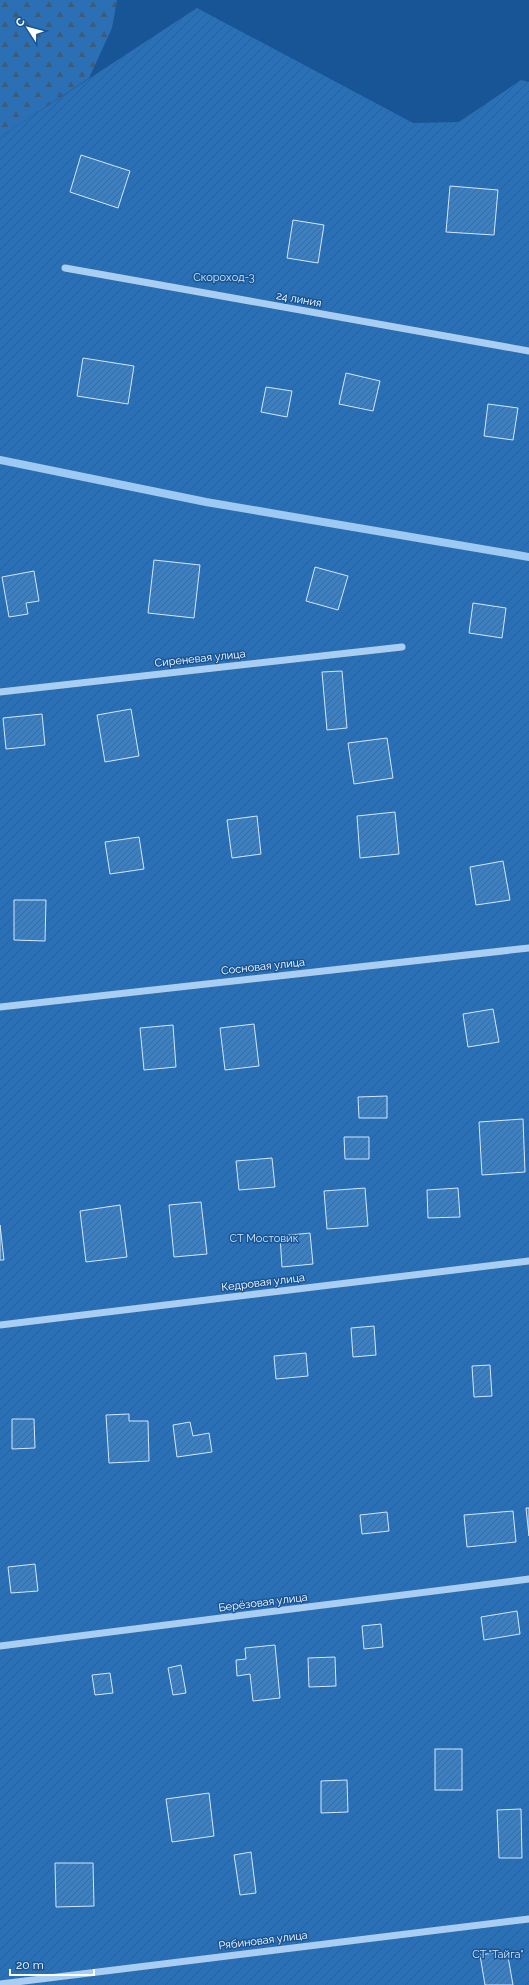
<svg xmlns="http://www.w3.org/2000/svg" width="529" height="1985" font-family="Raleway,sans-serif">
<style>
.forest{fill:url(#forest-firs)}
.garden{fill:url(#garden-furrows)}
.lines{fill:none;stroke-linecap:round;stroke-linejoin:round}
.stream{stroke:#9dc9f3;stroke-width:8}
.building{fill:url(#building-hatch);stroke:#d1e7fc}
.minor{stroke:#aacef1;stroke-width:7}
.labels{text-anchor:middle;stroke-width:3;stroke-linejoin:round;paint-order:stroke}
.park-label{font-size:11px;fill:#d1e7fc;stroke:#185596}
.street-label{font-size:11px;fill:#fff;stroke:#185596}
</style>
<defs>
<pattern id="forest-firs" width="22" height="20" patternUnits="userSpaceOnUse"><rect width="22" height="20" fill="#2b70b5"/><path d="M5 1l3.5 6h-7zM16 11l3.5 6h-7z" fill="#3d5c7b"/></pattern>
<pattern id="garden-furrows" width="10" height="10" patternUnits="userSpaceOnUse"><rect width="10" height="10" fill="#2b70b5"/><path d="M-1 1l2-2M0 10L10 0M9 11l2-2" fill="none" stroke="#3d5c7b"/></pattern>
<pattern id="building-hatch" width="6" height="6" patternUnits="userSpaceOnUse"><rect width="6" height="6" fill="#407fbe"/><path d="M-1 1l2-2M0 6l6-6M5 7l2-2" fill="none" stroke="#45688b"/></pattern>
</defs>
<rect width="100%" height="100%" fill="#185596"/>
<path class="forest" d="M0 0H117L112 28 89 78 0 137Z"/>
<path class="garden" d="M197 8 413 123 459 122 521 80 529 82V1985H0V137Z"/>
<g class="lines">
<path class="stream" d="M0 460 206 502 529 557"/>
</g>
<g class="building">
<path d="M81 155 130 171 118 208 70 192Z"/>
<path d="M450 186 498 190 494 235 446 232Z"/>
<path d="M293 220 324 225 318 263 287 258Z"/>
<path d="M83 358 134 366 128 404 77 396Z"/>
<path d="M346 373 380 381 373 411 339 404Z"/>
<path d="M266 387 292 391 287 417 261 412Z"/>
<path d="M488 404 518 408 513 440 484 436Z"/>
<path d="M154 560 200 565 194 618 148 613Z"/>
<path d="M315 567 348 576 338 610 306 601Z"/>
<path d="M34 571 39 601 26 603 28 614 9 617 2 577Z"/>
<path d="M473 603 506 608 502 638 469 633Z"/>
<path d="M342 671 347 728 327 730 322 672Z"/>
<path d="M131 709 139 756 105 762 97 715Z"/>
<path d="M42 714 45 745 6 749 3 718Z"/>
<path d="M387 738 393 778 354 784 348 743Z"/>
<path d="M395 812 399 854 360 858 357 816Z"/>
<path d="M257 816 261 854 232 858 227 820Z"/>
<path d="M139 837 144 869 110 874 105 842Z"/>
<path d="M503 861 510 900 476 905 470 867Z"/>
<path d="M14 900H46L45 941 14 940Z"/>
<path d="M493 1009 499 1042 468 1047 463 1014Z"/>
<path d="M254 1024 259 1066 225 1070 220 1028Z"/>
<path d="M173 1025 176 1067 144 1070 140 1028Z"/>
<path d="M387 1096V1118H359L358 1097Z"/>
<path d="M523 1119 525 1172 482 1175 479 1122Z"/>
<path d="M344 1137H369V1159H345Z"/>
<path d="M272 1158 275 1187 239 1190 236 1161Z"/>
<path d="M365 1188 368 1226 327 1229 324 1191Z"/>
<path d="M458 1188 460 1217 428 1218 427 1190Z"/>
<path d="M201 1202 207 1254 174 1257 169 1205Z"/>
<path d="M120 1205 127 1257 86 1262 80 1211Z"/>
<path d="M0 1225 4 1260H0Z"/>
<path d="M310 1233 313 1264 282 1267 280 1236Z"/>
<path d="M374 1326 376 1355 353 1357 351 1328Z"/>
<path d="M306 1353 308 1376 276 1379 274 1356Z"/>
<path d="M490 1365 492 1396 474 1397 472 1366Z"/>
<path d="M129 1414V1421H148L149 1461 109 1463 106 1415Z"/>
<path d="M12 1419H34L35 1448 12 1449Z"/>
<path d="M190 1422 193 1436 209 1433 212 1452 177 1457 173 1425Z"/>
<path d="M526 1508H529V1536Z"/>
<path d="M513 1511 516 1542 467 1547 464 1515Z"/>
<path d="M387 1512 389 1531 362 1534 360 1515Z"/>
<path d="M35 1564 38 1591 11 1593 8 1567Z"/>
<path d="M517 1611 520 1634 484 1640 481 1617Z"/>
<path d="M381 1624 383 1647 364 1649 362 1626Z"/>
<path d="M275 1645 280 1698 253 1701 250 1674 237 1676 236 1660 246 1659 245 1648Z"/>
<path d="M335 1657 336 1686 309 1687 308 1658Z"/>
<path d="M181 1665 186 1693 173 1695 168 1668Z"/>
<path d="M110 1673 113 1693 95 1695 92 1675Z"/>
<rect x="435" y="1749" width="27" height="41"/>
<path d="M347 1780 348 1812 321 1813V1781Z"/>
<path d="M209 1793 214 1836 172 1842 166 1799Z"/>
<path d="M521 1809 522 1858H499L497 1810Z"/>
<path d="M251 1852 256 1893 240 1895 234 1855Z"/>
<path d="M55 1863H93L94 1906 56 1907Z"/>
<path d="M507 1951 513 1985H485L480 1955Z"/>
</g>
<g class="lines">
<g class="minor">
<path d="M65 268 529 351"/>
<path d="M0 692 402 647"/>
<path d="M0 1007 529 948"/>
<path d="M0 1325 529 1261"/>
<path d="M0 1646 529 1579"/>
<path d="M0 1984 529 1919"/>
</g>
</g>
<g class="labels">
<g class="park-label">
<text x="224" y="281">Скороход-3</text>
<text x="264" y="1242">СТ Мостовик</text>
<text x="498" y="1958">СТ "Тайга"</text>
</g>
<g class="street-label">
<text transform="translate(299 299) rotate(10)" y="4">24 линия</text>
<text transform="translate(200 658) rotate(-6)" y="4">Сиреневая улица</text>
<text transform="translate(263 966) rotate(-6)" y="4">Сосновая улица</text>
<text transform="translate(263 1282) rotate(-7)" y="4">Кедровая улица</text>
<text transform="translate(263 1602) rotate(-7)" y="4">Берёзовая улица</text>
<text transform="translate(263 1940) rotate(-7)" y="4">Рябиновая улица</text>
</g>
</g>
<g transform="translate(28 28) rotate(306)" stroke="#185596" stroke-width="3" paint-order="stroke">
<path d="M0-3L7 15L0 10L-7 15Z" fill="#ffffff"/>
<text y="-6" font-size="11" font-weight="bold" text-anchor="middle" fill="#ffffff">С</text>
</g>
<path d="M10 1969v6h84v-6" fill="none" stroke="#ffffff" stroke-width="2"/>
<text x="16" y="1969" font-size="12" fill="#ffffff" stroke="#185596" stroke-width="3" paint-order="stroke">20 m</text>
</svg>
